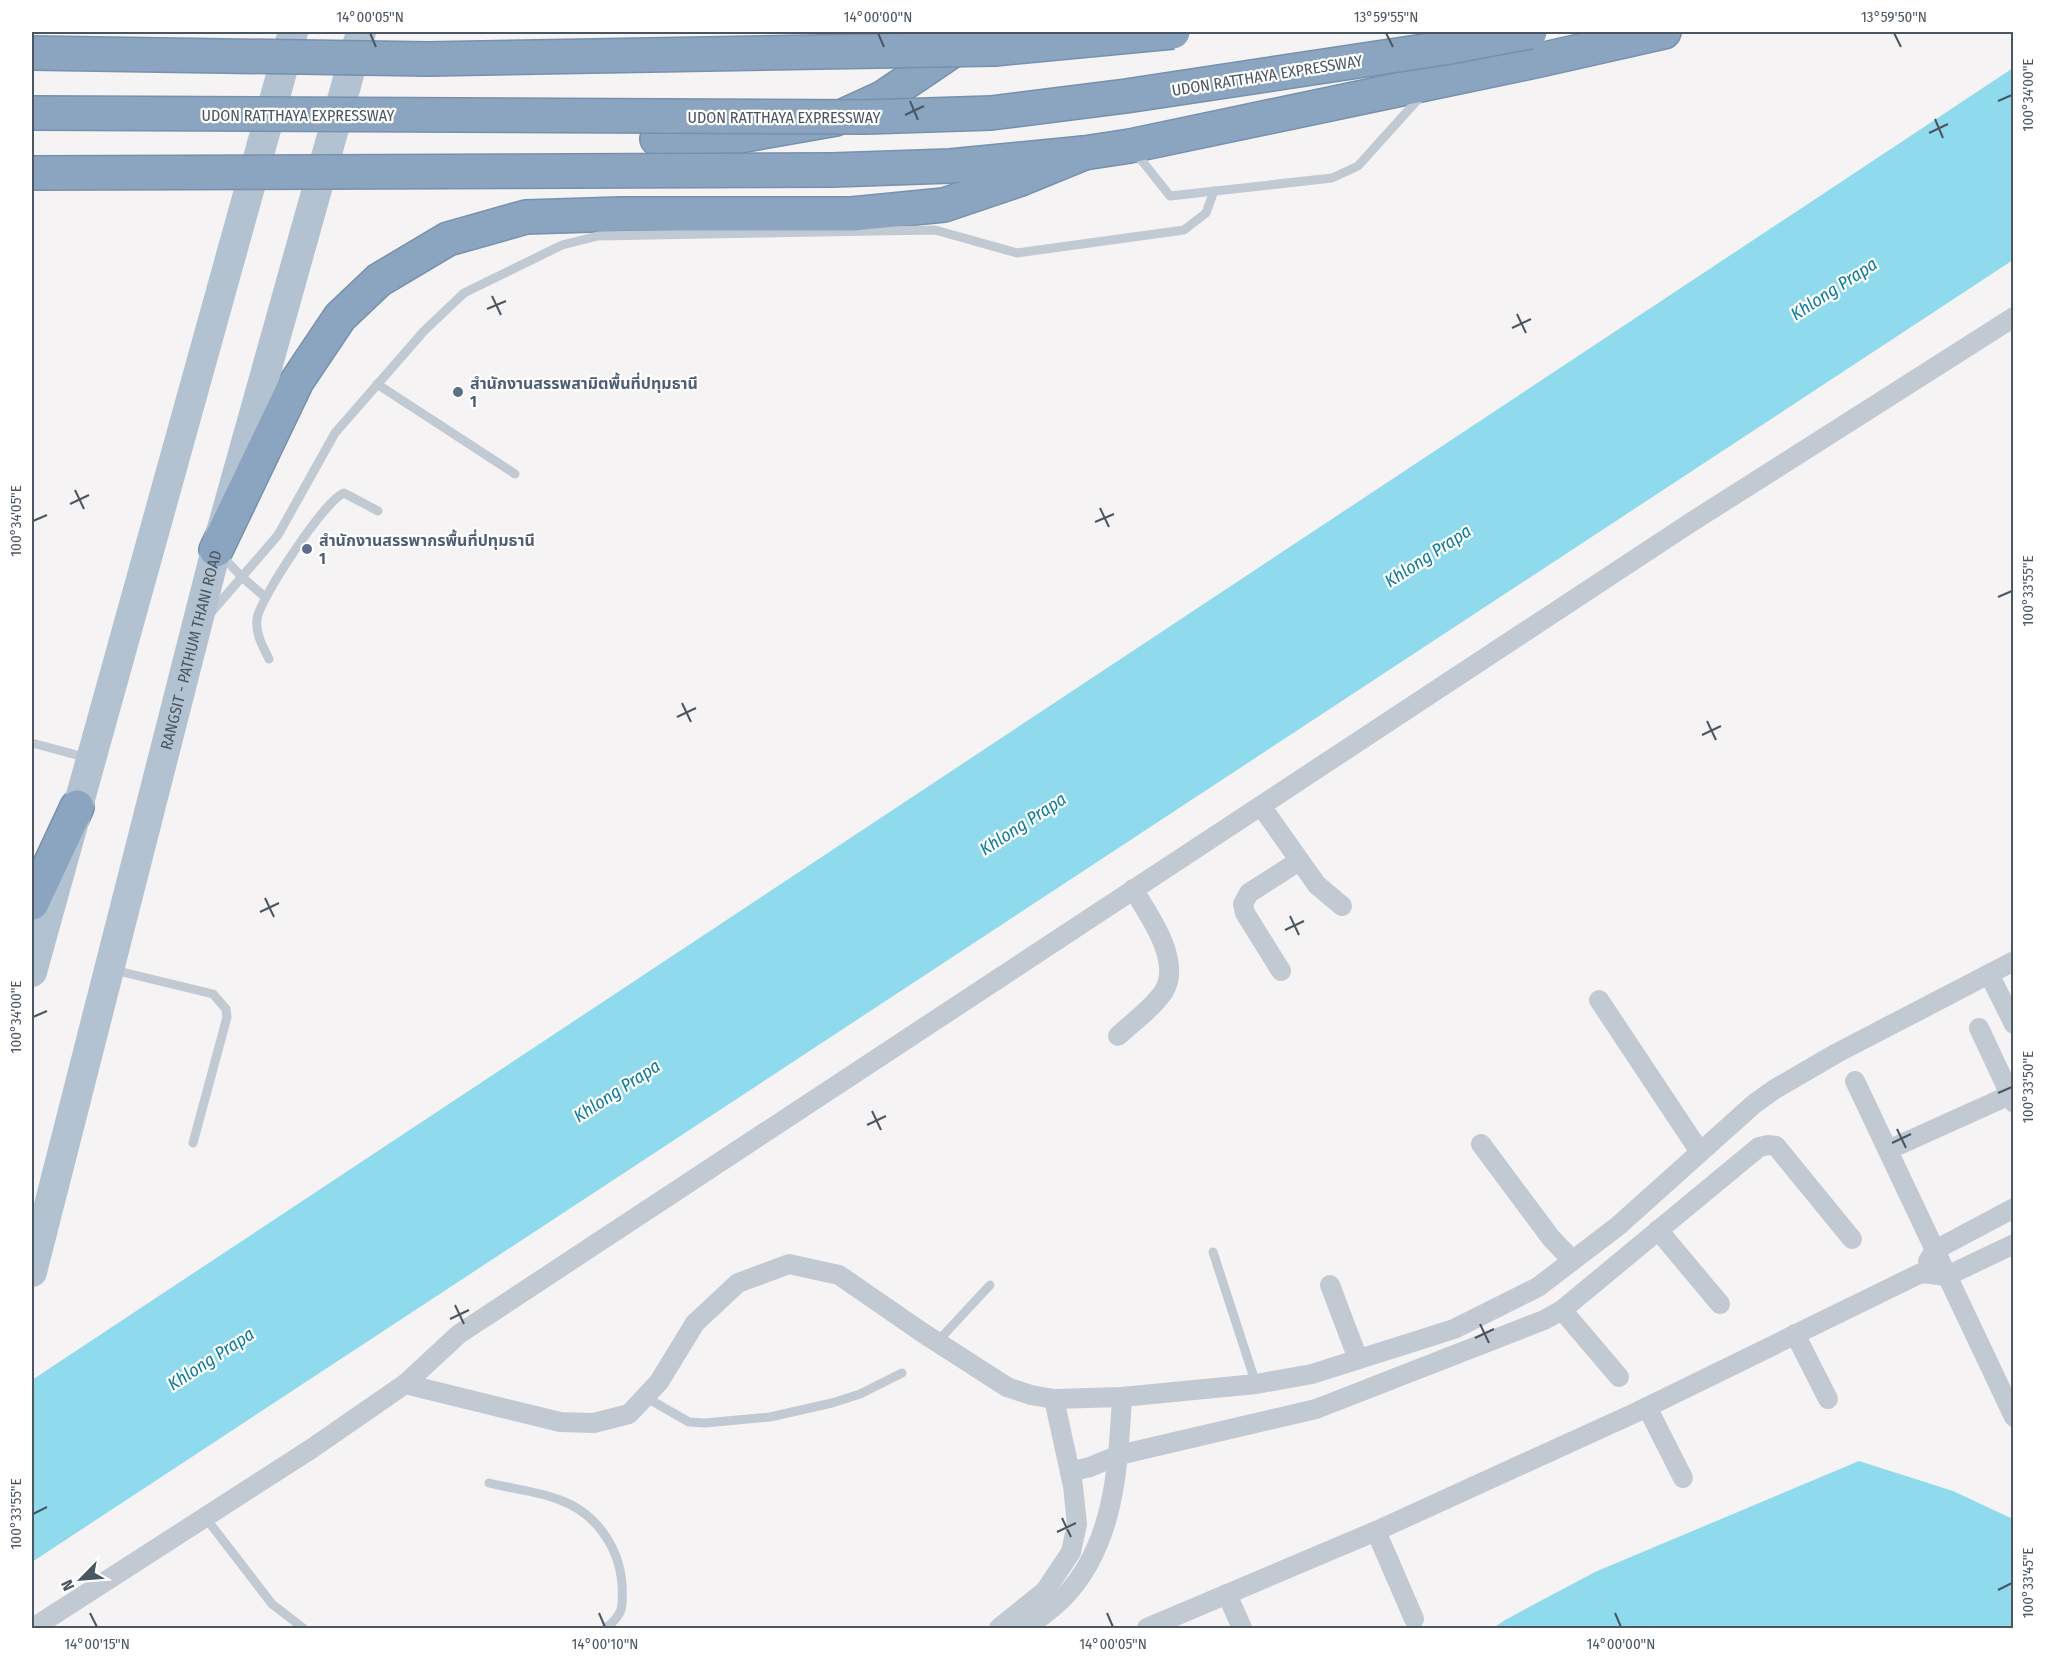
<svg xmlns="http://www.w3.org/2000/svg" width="2045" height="1660" font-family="'Fira Sans Condensed','Noto Sans Thai',sans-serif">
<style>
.water{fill:#90daee}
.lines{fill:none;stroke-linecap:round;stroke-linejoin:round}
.motorway-casing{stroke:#7690ad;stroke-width:36}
.service{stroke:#c1cad2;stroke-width:9}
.minor{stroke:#c1cad2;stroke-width:20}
.primary{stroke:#b3c2d1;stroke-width:30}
.motorway{stroke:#8ba5c1;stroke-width:33}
.motorway-bridge-casing{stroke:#7690ad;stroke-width:36;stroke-linecap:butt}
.motorway-bridge{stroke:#8ba5c1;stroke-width:33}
.ticks{fill:none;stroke:#4a5661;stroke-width:2}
.service-dot{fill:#5c6f8a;stroke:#fff;stroke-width:2}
.labels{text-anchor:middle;stroke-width:4.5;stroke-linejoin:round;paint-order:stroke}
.street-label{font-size:16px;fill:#4a5661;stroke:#fff}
.service-label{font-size:16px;font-weight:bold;fill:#4e5e75;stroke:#fff;text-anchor:start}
.water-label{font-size:18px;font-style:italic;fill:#0c7c9b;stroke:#fff}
.neatline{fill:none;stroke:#4a5661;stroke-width:2}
.ticks-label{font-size:15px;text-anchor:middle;fill:#4a5661}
</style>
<rect width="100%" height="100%" fill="#f5f3f3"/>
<g class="water">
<path d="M2013 68V260L32 1562V1380Z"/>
<path d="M1859 1461 1953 1491 2013 1519V1628H1493L1505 1620 1595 1572Z"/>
</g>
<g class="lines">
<g class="motorway-casing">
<g id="motorway">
<path d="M657 139 734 137 836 119 884 97 980 32"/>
<path d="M832 170 950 166 1084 153 1130 146 1540 60 1664 32"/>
<path d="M216 550 297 381 340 317 379 280 448 239 526 217 621 214H852L944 205 1018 180 1084 153"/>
<path d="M32 903 77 807"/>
</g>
</g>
<g class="service">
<path d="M1135 152 1170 196 1332 178 1358 166 1422 95"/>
<path d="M377 384 515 474"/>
<path d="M221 555 242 577 265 597"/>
<path d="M209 615 278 535 335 433 424 331 464 293 562 245 598 236 935 230 1017 253 1184 230 1206 213 1214 191"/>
<path d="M269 659C263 647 255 633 257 619 260 598 325 500 344 493L378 511"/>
<path d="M32 743 88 758"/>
<path d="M114 970 213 994 226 1009 227 1017 193 1143"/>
<path d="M1213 1252 1256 1384"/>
<path d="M937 1342 990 1285"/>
<path d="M645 1397 689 1422 705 1423 770 1417 832 1403 860 1394 902 1373"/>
<path d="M489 1483C512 1489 538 1491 560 1500 596 1513 619 1547 622 1584 623 1606 624 1614 606 1628"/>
<path d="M205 1517 272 1604 303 1628"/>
</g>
<g class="minor">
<path d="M1261 806 1317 885 1342 906"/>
<path d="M1281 971 1245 913 1243 904 1249 893 1299 861"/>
<path d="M1989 974 2014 1024"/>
<path d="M1599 1000 1700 1152"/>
<path d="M1979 1028 2014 1103"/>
<path d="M1118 1036C1133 1022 1153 1008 1164 991 1182 961 1149 915 1133 889"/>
<path d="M1855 1081 2014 1417"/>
<path d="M1481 1144 1551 1238 1572 1260"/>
<path d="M1888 1150 2010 1095"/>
<path d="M1658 1230 1720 1304"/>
<path d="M1928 1261 1935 1250 2014 1208"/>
<path d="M1330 1285 1358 1359"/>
<path d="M1562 1310 1619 1377"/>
<path d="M1795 1334 1828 1399"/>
<path d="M405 1384 459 1334 1690 523 2014 317"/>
<path d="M1647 1407 1683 1478"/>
<path d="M1070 1472 1090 1467 1119 1455 1316 1409 1544 1320 1562 1310 1759 1147 1768 1145 1776 1146 1852 1239"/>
<path d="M1376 1531 1414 1619"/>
<path d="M1227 1594 1242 1628"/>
<path d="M33 1628 311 1449 405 1384 560 1422 594 1423 629 1414 659 1382 695 1323 738 1283 789 1264 839 1275 923 1333 1007 1387 1031 1395 1054 1399 1122 1397 1256 1384 1312 1374 1454 1329 1538 1287 1618 1226 1754 1104 1775 1089 1837 1053 2014 961"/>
<path d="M999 1628 1045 1591 1071 1552 1077 1524 1073 1486 1054 1399"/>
<path d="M1026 1628C1039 1618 1054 1608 1065 1596 1115 1543 1118 1466 1122 1397"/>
<path d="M1147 1628 1376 1531 1637 1412 1921 1273 1947 1276 2014 1244"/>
</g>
<g class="primary">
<path d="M32 972 293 32"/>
<path id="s1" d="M32 1272 216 550 361 32"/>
</g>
<use href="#motorway" class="motorway"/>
<g class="motorway-bridge-casing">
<g id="motorway-bridge">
<path d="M32 53 428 59 994 49 1173 32"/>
<path d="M32 113 866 117 991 113 1126 96 1444 48 1530 32"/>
<path d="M32 173 832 170"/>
</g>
</g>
<use href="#motorway-bridge" class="motorway-bridge"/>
</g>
<path class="ticks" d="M370 33 376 47M878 33 884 47M1386 33 1393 47M1894 33 1901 47M910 101 918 120M1998 101 2012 95M905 115 924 106M1935 119 1943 138M1929 133 1948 124M492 296 501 315M487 309 506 301M1517 314 1526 333M1512 328 1531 319M75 490 84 509M70 504 89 495M1100 508 1109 527M33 521 47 515M1095 522 1114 514M1998 597 2012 591M682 703 691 722M677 717 696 708M1707 721 1716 740M1702 735 1721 726M265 898 274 917M260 912 279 903M1290 916 1299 935M1285 930 1304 921M33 1017 47 1011M1998 1093 2012 1087M872 1111 881 1130M867 1125 886 1116M1897 1129 1906 1148M1892 1143 1911 1134M455 1305 464 1324M450 1319 469 1310M1480 1324 1489 1343M1475 1338 1494 1329M33 1514 47 1507M1062 1518 1071 1537M1057 1532 1076 1523M1998 1590 2012 1583M90 1613 97 1627M599 1613 605 1627M1107 1613 1113 1627M1615 1613 1621 1627"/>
<g class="service-dot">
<circle cx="458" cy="392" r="6"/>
<circle cx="307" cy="549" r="6"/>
</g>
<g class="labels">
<g class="street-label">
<text transform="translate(1267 75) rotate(-9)" y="6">UDON RATTHAYA EXPRESSWAY</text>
<text x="298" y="121">UDON RATTHAYA EXPRESSWAY</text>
<text x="784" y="123">UDON RATTHAYA EXPRESSWAY</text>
<text dy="6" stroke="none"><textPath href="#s1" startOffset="642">RANGSIT - PATHUM THANI ROAD</textPath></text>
</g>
<g class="service-label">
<text x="470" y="389">สำนักงานสรรพสามิตพื้นที่ปทุมธานี<tspan x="470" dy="18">1</tspan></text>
<text x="319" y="546">สำนักงานสรรพากรพื้นที่ปทุมธานี<tspan x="319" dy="18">1</tspan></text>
</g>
<g class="water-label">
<text transform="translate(1834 289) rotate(-33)" y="6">Khlong Prapa</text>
<text transform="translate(1428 556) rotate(-33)" y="6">Khlong Prapa</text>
<text transform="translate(1023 824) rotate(-33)" y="6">Khlong Prapa</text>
<text transform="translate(617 1091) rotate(-33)" y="6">Khlong Prapa</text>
<text transform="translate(211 1359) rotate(-33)" y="6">Khlong Prapa</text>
</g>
</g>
<rect width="2045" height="1660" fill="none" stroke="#ffffff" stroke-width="66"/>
<g transform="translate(81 1579) rotate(245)" stroke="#ffffff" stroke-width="4.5" paint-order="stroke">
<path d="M0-4.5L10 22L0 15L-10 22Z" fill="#4a5661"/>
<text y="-9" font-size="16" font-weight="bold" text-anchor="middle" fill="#4a5661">N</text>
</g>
<rect x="33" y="33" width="1979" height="1594" class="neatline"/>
<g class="ticks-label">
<text x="370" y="22">14°00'05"N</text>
<text x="878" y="22">14°00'00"N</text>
<text x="1386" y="22">13°59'55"N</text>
<text x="1894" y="22">13°59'50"N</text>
<text transform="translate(2028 95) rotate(-90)" y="5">100°34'00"E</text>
<text transform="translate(16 521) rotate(-90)" y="5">100°34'05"E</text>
<text transform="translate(2028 591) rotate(-90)" y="5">100°33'55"E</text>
<text transform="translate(16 1017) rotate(-90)" y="5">100°34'00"E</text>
<text transform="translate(2028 1087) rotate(-90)" y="5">100°33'50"E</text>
<text transform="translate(16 1514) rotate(-90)" y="5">100°33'55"E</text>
<text transform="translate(2028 1583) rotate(-90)" y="5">100°33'45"E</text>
<text x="97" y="1649">14°00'15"N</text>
<text x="605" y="1649">14°00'10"N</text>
<text x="1113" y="1649">14°00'05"N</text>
<text x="1621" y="1649">14°00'00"N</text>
</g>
</svg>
